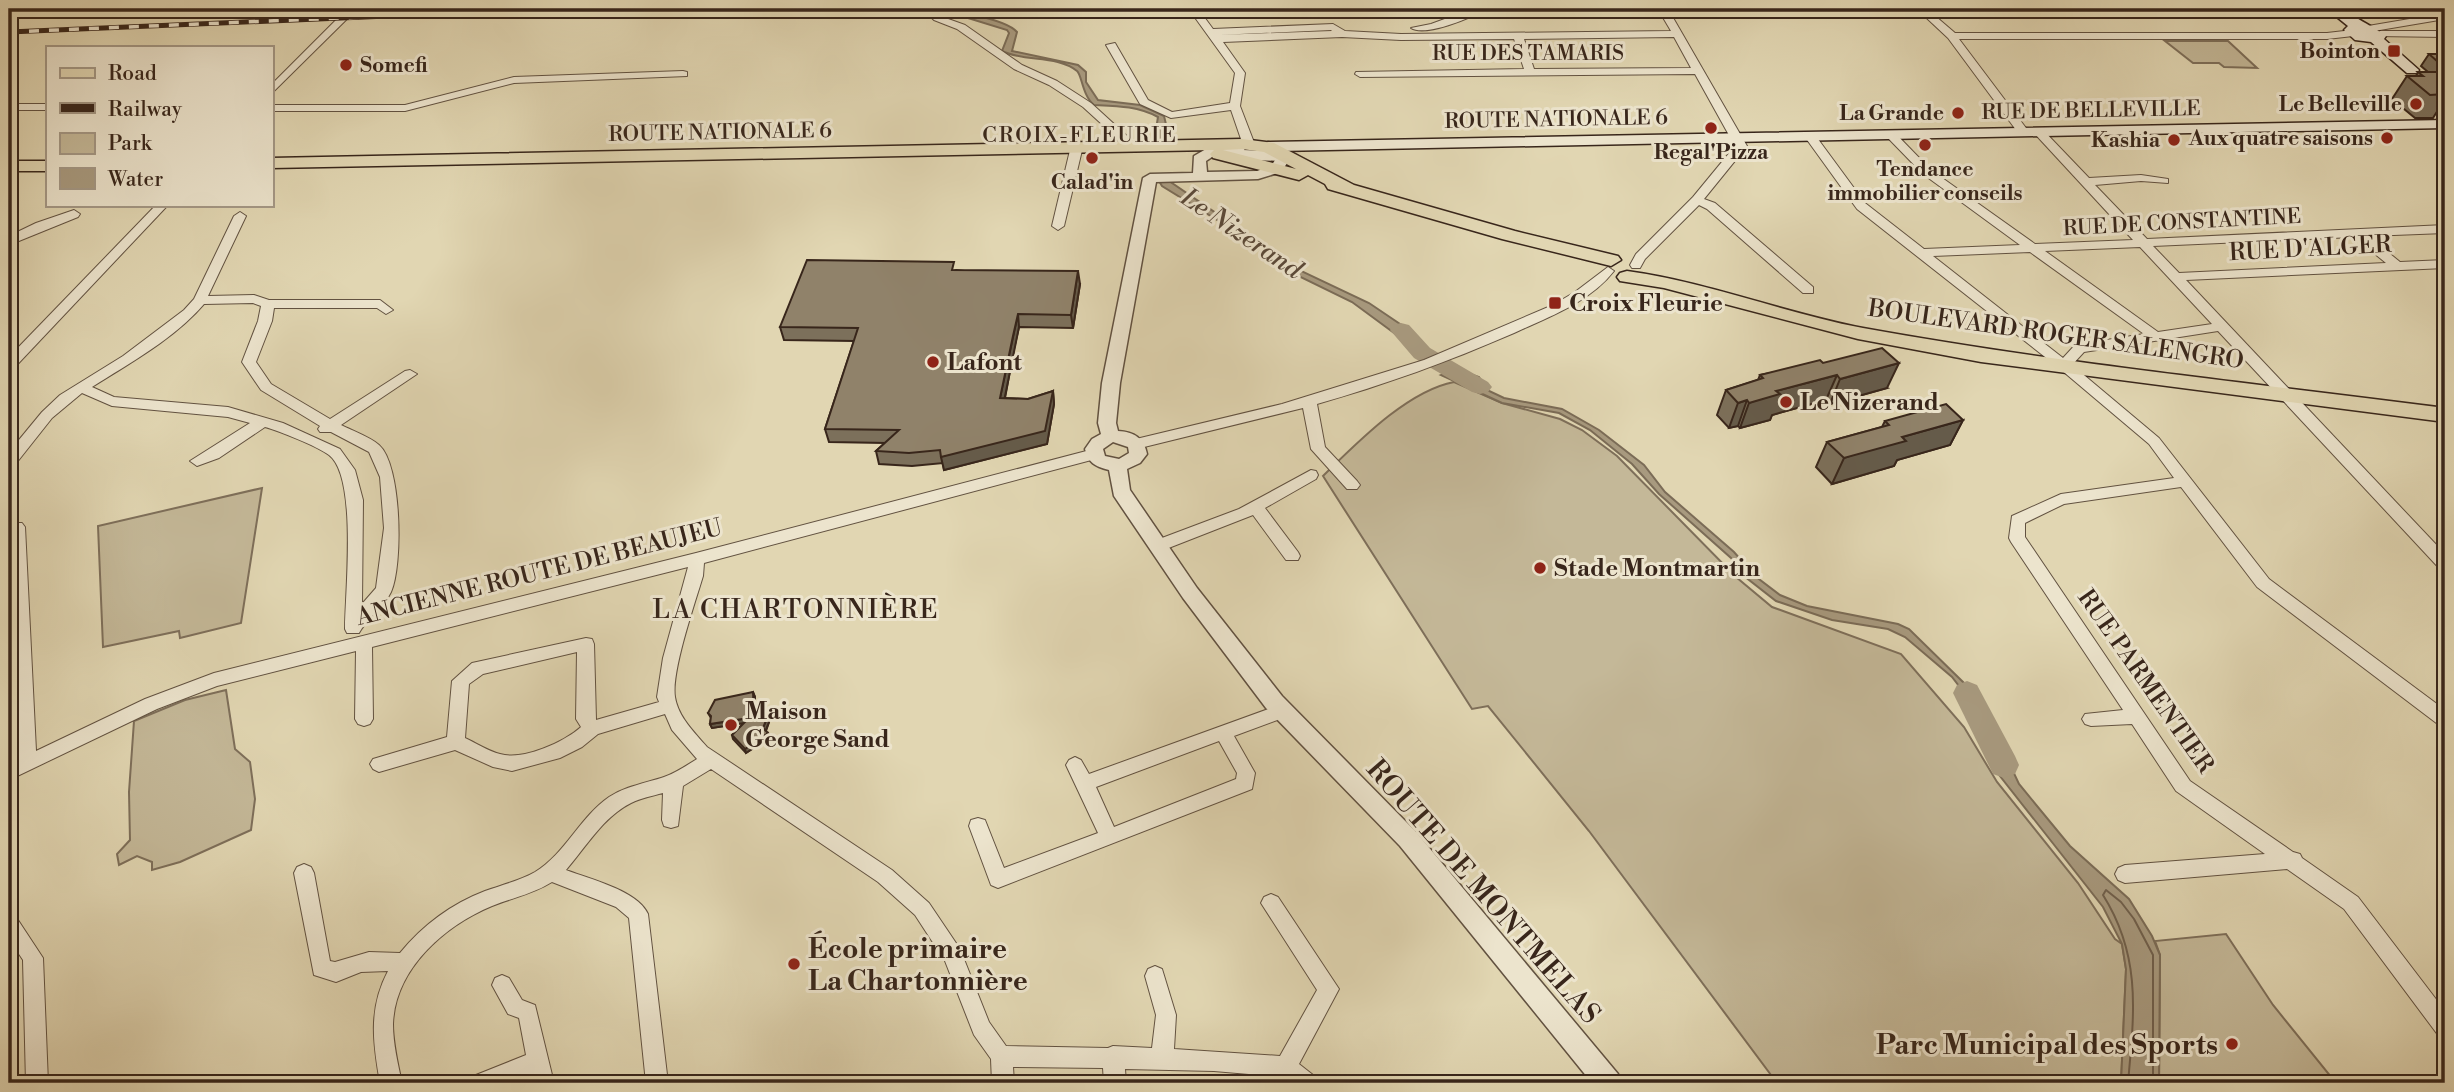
<svg xmlns="http://www.w3.org/2000/svg" width="2454" height="1092" font-family="'Libre Bodoni',serif">
<style>
.green{fill:#c4b898;stroke:#7e6f5a;stroke-width:2}
.water{fill:#a89a7f;stroke:#7b6c57;stroke-width:2}
.lines{fill:none;stroke-linecap:round;stroke-linejoin:round}
.shore{stroke:#70604d;stroke-width:2}
.river{fill:#a89a7f;fill-rule:evenodd}
.minor-casing{stroke:#625241;stroke-width:2}
.tertiary-casing{stroke:#625241;stroke-width:3}
.secondary-casing{stroke:#38261b;stroke-width:3}
.primary-casing{stroke:#38261b;stroke-width:3}
.minor{fill:#ece4cd;fill-rule:evenodd}
.tertiary{fill:#ece4cd;fill-rule:evenodd}
.secondary{fill:#ece4cd;fill-rule:evenodd}
.primary{fill:#e1d6b2;fill-rule:evenodd}
.rail-casing{stroke:#38261b;stroke-width:5}
.rail{stroke:#ece4cd;stroke-width:3.5;stroke-dasharray:10;stroke-linecap:butt}
.wall{fill:#7c705b;stroke:#38261b;stroke-width:2}
.shaded-wall{fill:#655b4a;stroke:#38261b;stroke-width:2}
.building{fill:#90826a;stroke:#38261b;stroke-width:2}
.poi-dot{fill:#8f2418;stroke:#ece4cd;stroke-width:2.5}
.labels{text-anchor:middle;stroke-width:6;stroke-linejoin:round;paint-order:stroke}
.far-poi-label{font-size:21px;font-weight:bold;fill:#38261b;stroke:#ece4cd;text-anchor:end}
.far-street-label{font-size:21px;fill:#38261b;stroke:#ece4cd}
.far-neighbourhood-label{font-size:21px;letter-spacing:2px;fill:#38261b;stroke:#ece4cd}
.street-label{font-size:24px;fill:#38261b;stroke:#ece4cd}
.poi-label{font-size:24px;font-weight:bold;fill:#38261b;stroke:#ece4cd;text-anchor:start}
.water-label{font-size:26px;font-style:italic;fill:#5a4939;stroke:#ece4cd}
.neighbourhood-label{font-size:26px;letter-spacing:2px;fill:#38261b;stroke:#ece4cd}
.near-street-label{font-size:28px;fill:#38261b;stroke:#ece4cd}
.near-poi-label{font-size:28px;font-weight:bold;fill:#38261b;stroke:#ece4cd;text-anchor:start}
</style>
<rect width="100%" height="100%" fill="#e1d6b2"/>
<filter id="stains"><feTurbulence type="fractalNoise" baseFrequency=".00286" numOctaves="4"/><feColorMatrix values="0 0 0 0 .2 0 0 0 0 .09 0 0 0 0 .02 0 0 0 .5 -.17"/></filter>
<radialGradient id="worn" r=".72"><stop offset=".6" stop-color="#630" stop-opacity="0"/><stop offset="1" stop-color="#630" stop-opacity=".3"/></radialGradient>
<g class="green">
<path d="M2165 41H2228L2257 68 2224 67 2219 63H2193Z"/>
<path d="M1454 382 1502 403 1560 419 1582 430 1617 456 1736 577 1772 607 1901 654 1964 727 1997 782 2078 883 2115 939 2122 944 2126 969 2121 1083H1777L1589 831 1488 706 1472 709 1323 476C1357 443 1407 391 1454 382Z"/>
<path d="M262 488 241 623 180 638 179 631 103 647 98 526Z"/>
<path d="M226 690 235 749 250 762 255 799 251 830 180 862 152 870V862L137 856 119 865 117 854 130 840 129 792 134 721 185 700Z"/>
<path d="M2226 934 2273 1005 2336 1083H2159L2160 955 2155 941Z"/>
</g>
<g class="water">
<path d="M927 9C946 9 1005 18 1017 32L1012 51 1078 65 1086 72V82L1098 100 1140 105 1164 116 1170 141H1154L1158 117C1137 106 1117 106 1094 105 1082 95 1082 75 1077 71 1057 55 1024 62 1002 51L1009 33 1007 30 968 18 937 16Z"/>
<path d="M1159 181H1169L1301 271 1369 303 1403 326 1429 355 1422 357 1409 344 1352 302 1280 267 1261 247 1162 186Z"/>
<path d="M1456 369 1479 377 1487 390 1504 398 1562 409 1599 430 1644 465 1665 492 1734 552 1755 576 1780 595 1807 606 1898 624 1909 629 1965 684 1991 725H1976L1962 690 1952 677 1905 637 1888 629 1832 620 1776 601 1744 576 1731 558 1659 494 1632 464 1590 430 1559 413 1502 403 1441 375Z"/>
<path d="M1995 733 2019 784 2070 846 2129 899 2152 936 2160 955 2159 1083H2121L2126 969 2122 944 2103 907 1996 771 1980 734Z"/>
</g>
<g class="lines">
<path class="shore" d="M2128 1083C2134 1014 2142 957 2103 895L2106 890 2121 902 2134 919 2153 955V1083"/>
<g class="river">
<path d="M1401 323 1409 325 1430 348 1488 382 1492 387 1488 392 1480 394 1472 392 1414 358 1390 330 1393 325Z"/>
<path d="M1967 681 1977 685 2015 756 2019 765 2015 774 2004 778 1993 774 1953 693 1957 685Z"/>
</g>
<g class="minor-casing">
<g id="minor">
<path d="M347 9H357L271 94V85Z"/>
<path d="M1472 9H1485C1472 18 1425 37 1411 28L1431 24Z"/>
<path d="M1658 9H1668L1747 146 1704 199 1715 203 1813 287V293H1803L1707 209 1699 205 1645 259 1640 268H1632L1630 265 1636 254 1693 197 1735 146 1695 74 1360 77 1355 74 1356 72 1524 69 1514 39 1401 40 1342 37 1223 42 1245 73 1240 106 1255 145 1249 148 1243 145 1231 110 1171 118 1140 104 1106 45 1115 43 1148 100 1172 112 1230 103 1235 73 1191 12 1196 9 1199 10 1213 29 1333 24 1345 31 1401 34 1671 31ZM1331 30 1332 31 1218 35ZM1674 37 1691 68 1534 69 1524 39Z"/>
<path d="M1917 9H1927L1955 33H2327L2353 30 2358 33 2353 36 2327 39H1959L2029 132 2023 135 2019 134 1948 38Z"/>
<path d="M2445 13V19L2368 32 2363 29 2368 26Z"/>
<path d="M937 15 965 25 1022 65 1057 81 1091 103 1137 145 1127 147 1083 107 1049 85 1014 69 957 29 934 20 932 18Z"/>
<path d="M2380 31H2445V37L2376 36 2375 34Z"/>
<path d="M683 71 687 72V76L514 83 405 111H271V105H405L514 77Z"/>
<rect x="9" y="104" width="38" height="6"/>
<path d="M2039 129 2043 130 2089 178 2141 175 2168 179V183L2141 181 2095 185 2147 239 2445 225V233L2368 236 2400 262 2445 260V268L2186 280 2445 554V570L2439 568 2218 331 2084 352 2072 365 2159 438 2269 579 2445 710V727L2439 725 2257 587 2181 487 2064 504 2025 523V537L2190 781 2293 852 2300 854 2302 858 2358 897 2445 1011V1038L2438 1035 2344 909 2287 869 2125 883 2118 880 2115 874 2118 868 2125 865 2265 854 2176 791 2132 724 2091 726 2085 724 2082 719 2085 714 2123 710 2011 542 2009 538 2012 516 2061 494 2174 478 2149 444 2059 368 1857 209 1805 137 1815 135 1865 203 1924 249 2020 245 1923 174 1887 137V133H1895L1931 170 2035 244 2133 240 2035 134 2033 132ZM2354 237 2386 263 2179 273 2153 246ZM2140 247 2212 324 2158 332 2045 251ZM2030 252 2144 334 2075 345 2063 358 1933 256Z"/>
<path d="M1077 143 1083 146 1064 226 1058 230 1052 226 1071 146Z"/>
<path d="M156 205H168L14 368 9 369V357Z"/>
<path d="M74 210 80 214 78 217 9 245V236L36 223Z"/>
<path d="M240 212 246 216 208 296 254 295 269 300H380L393 310 386 314 377 308H274L272 321 256 362 271 384 330 419 405 371 410 370 417 374 341 425C353 431 370 437 379 445 402 465 403 566 391 592 384 607 367 618 359 633H347L345 629C345 593 358 477 329 455 317 446 279 431 265 427L219 458 197 466 190 461 250 423 228 417 112 406 82 393 52 418 14 466 9 467V452L42 412 60 395 123 356 184 310 194 299 234 216ZM253 303 261 306 258 321 242 362 261 390 320 426 318 429 320 432H331L369 452 380 477 384 528 376 588 362 604 363 500 355 470 340 449 283 423 228 407 114 397 92 387C130 363 175 338 204 304Z"/>
<path d="M1608 267 1614 271C1590 302 1549 317 1514 333 1450 361 1384 385 1317 404L1325 447 1357 481 1360 485 1357 489H1347L1311 449 1303 408 1136 449 1129 444 1136 439 1282 404 1424 360 1553 305 1575 292Z"/>
<path d="M1094 449 1099 450 1101 454 1099 458 704 563 703 576C695 603 671 672 675 697 678 717 695 733 707 747L892 870 929 903 960 949 989 1022 1006 1046 1108 1048 1113 1046 1152 1048 1156 1015 1145 976 1148 969 1155 966 1162 969 1176 1015 1174 1049 1280 1056 1317 990 1261 903 1264 897 1271 894 1278 897 1339 989 1299 1064 1313 1075 1316 1083H1289L1282 1077 1214 1071 1125 1069 1126 1083H1104L1103 1068 1013 1067 1014 1083H992L991 1059 974 1035 945 961 915 915 878 882 711 769 683 786 678 826 671 828 664 826 662 820 663 793C652 796 641 798 631 803 603 817 586 847 566 870 589 879 637 890 648 914L668 1083H646L629 918 616 907 552 882C533 894 512 898 492 906 444 926 395 969 393 1024 393 1044 398 1064 402 1083H380C373 1043 368 1009 388 971L361 972 336 982 314 975 294 873 297 867 304 864 311 867 314 873 330 961 335 962 369 952 400 953C423 925 451 904 485 891 501 885 519 881 535 872 565 854 580 817 609 797 626 786 646 783 664 777 676 773 687 765 697 759L672 730 665 714 598 734 582 747 560 758 512 771 493 767 455 750 379 772 373 769 370 764 373 759 447 737 452 681 472 663 586 638 592 639 594 644 596 720 659 702 657 697 663 658 688 567 372 647 373 719 370 724 364 726 358 724 355 719 356 651 217 686 157 709 9 780V764L18 759 9 527 12 523H22L25 527 36 751 145 699 214 673 696 553ZM577 652 576 719 581 727C564 742 523 761 500 754 488 751 476 743 465 738L469 684 483 674Z"/>
<path d="M1311 470 1316 471 1318 475 1316 479 1265 508 1298 552 1300 556 1298 560H1286L1253 515 1166 549 1160 551 1152 545 1154 541 1239 509Z"/>
<path d="M1282 704 1288 706 1291 711 1288 716 1234 736 1255 773 1252 789 998 888 991 885 969 826 971 820 978 818 985 820 1004 868 1098 833 1066 765 1069 760 1075 757 1081 760 1089 774ZM1219 741 1237 773 1236 779 1114 827 1096 787Z"/>
<path d="M9 914 16 917 43 958 48 1083H26L23 960 9 939Z"/>
<path d="M502 975 509 978 522 1000 535 1005 554 1083H532L530 1074 509 1083H473L476 1075 526 1055 519 1018 508 1014 492 985 495 978Z"/>
</g>
</g>
<g class="tertiary-casing">
<path id="tertiary" d="M1239 143 1246 147 1244 150 1215 155 1206 161 1207 172 1257 171 1271 166 1280 153H1290L1292 156 1281 172 1258 179 1156 182 1120 383 1116 423 1118 431C1134 432 1144 438 1147 454L1140 463 1127 469 1130 490 1197 588 1282 696 1416 832 1618 1074 1622 1083H1592L1400 846 1266 708 1183 598 1114 496 1109 470C1094 466 1089 463 1085 449L1092 439 1101 434 1098 423 1102 383 1143 178 1150 174 1193 173 1194 156 1206 149ZM1113 442 1128 447 1129 453 1119 459 1105 456 1103 449Z"/>
</g>
<g class="secondary-casing">
<g id="secondary">
<path d="M2327 9C2331 9 2335 8 2339 9 2342 9 2383 33 2386 36L2384 39 2419 70 2417 73H2407L2371 42 2355 40 2344 30 2348 26Z"/>
<path d="M2445 120V128L1278 151 1287 153 1290 156 1282 161 1221 159 1213 154 1221 149 1265 151 1260 147 1268 142Z"/>
</g>
</g>
<g class="primary-casing">
<g id="primary">
<path d="M1242 139 1274 143 1354 185 1515 231 1618 256 1621 260 1611 266 1502 239 1328 189 1325 184 1308 175 1299 180 1213 158 1210 154 1214 150 271 168V158ZM1242 149 1264 152 1296 169 1223 150Z"/>
<rect x="9" y="161" width="38" height="10"/>
<path d="M1627 271C1708 282 1784 313 1863 328 2056 363 2251 383 2445 408V422L1981 362 1858 339 1664 288 1620 281 1617 277 1620 273Z"/>
</g>
</g>
<use href="#minor" class="minor"/>
<use href="#tertiary" class="tertiary"/>
<use href="#secondary" class="secondary"/>
<use href="#primary" class="primary"/>
<g class="rail-casing">
<g id="rail">
<path d="M266 9 294 13"/>
<path d="M9 32 553 9"/>
</g>
</g>
<use href="#rail" class="rail"/>
</g>
<g class="wall">
<path d="M2429 54H2445V105L2442 110H2438L2433 118H2415L2392 99 2407 76H2416L2418 72H2428L2421 66Z"/>
<path d="M956 270 1080 284 1073 328 1019 327 1014 349 1005 398 1028 399 1053 391 1054 404 1047 444 944 470 943 463 912 466 879 464 876 451 885 443 829 442 825 429 854 341 784 340 780 327Z"/>
<path d="M1823 363 1887 388 1830 404 1826 400 1772 415 1770 420 1740 428 1738 426 1729 428 1717 415 1726 390 1758 380 1760 375Z"/>
<path d="M1963 420 1950 445 1897 460 1894 466 1832 484 1816 467 1827 442 1882 427 1885 421Z"/>
<path d="M753 692 755 697V716L767 718 769 722 766 731 770 737 746 753 733 739 732 735 744 723 712 728 710 724 711 718 708 713Z"/>
</g>
<g class="shaded-wall">
<path d="M1078 271 1080 284 1073 328 1071 315Z"/>
<path d="M1018 314 1019 327 1002 411 1000 398Z"/>
<path d="M1899 363 1887 388 1830 404 1840 379Z"/>
<path d="M1837 375 1826 400 1772 415 1770 420 1740 428 1749 403 1776 391Z"/>
<path d="M1053 391 1054 404 1047 444 944 470 941 457Z"/>
<path d="M1747 400 1738 426 1729 428 1738 403Z"/>
<path d="M1963 420 1950 445 1897 460 1894 466 1832 484 1844 458 1902 437Z"/>
<path d="M753 692 755 697V720L754 716Z"/>
<path d="M749 718 751 722 712 728 710 724Z"/>
<path d="M767 718 769 722 765 732 763 728Z"/>
<path d="M768 733 770 737 746 753 745 749Z"/>
</g>
<g class="building">
<path d="M2429 54H2445V68Z"/>
<path d="M2418 72H2438L2445 77V87H2439L2445 92V94L2430 95 2407 76H2423Z"/>
<path d="M807 260 954 262 952 270 1078 271 1071 315 1018 314 1013 336 1000 398 1028 399 1053 391 1045 431 941 457 940 450 909 453 876 451 899 430 825 429 858 328 780 327Z"/>
<path d="M1882 348 1899 363 1840 379 1837 375 1776 391 1780 394 1749 403 1747 400 1738 403 1726 390 1763 378 1760 375 1820 360 1823 363Z"/>
<path d="M1946 404 1963 420 1902 437 1906 441 1844 458 1827 442 1889 425 1885 421Z"/>
<path d="M753 692 754 716 767 718 763 728 768 733 745 749 732 735 749 718 710 724 711 716 708 713 715 700Z"/>
</g>
<g class="poi-dot">
<rect x="2387" y="44" width="14" height="14" rx="3.5"/>
<circle cx="346" cy="65" r="7"/>
<circle cx="2416" cy="104" r="7"/>
<circle cx="1958" cy="113" r="7"/>
<circle cx="1711" cy="128" r="7"/>
<circle cx="2387" cy="138" r="7"/>
<circle cx="2174" cy="140" r="7"/>
<circle cx="1925" cy="145" r="7"/>
<circle cx="1092" cy="158" r="7"/>
<rect x="1548" y="296" width="14" height="14" rx="3.5"/>
<circle cx="933" cy="362" r="7"/>
<circle cx="1786" cy="402" r="7"/>
<circle cx="1540" cy="568" r="7"/>
<circle cx="731" cy="725" r="7"/>
<circle cx="794" cy="964" r="7"/>
<circle cx="2232" cy="1044" r="7"/>
</g>
<g class="labels">
<g class="far-poi-label">
<text x="2380" y="58">Bointon</text>
<text x="360" y="72" text-anchor="start">Somefi</text>
<text x="2402" y="111">Le Belleville</text>
<text x="1944" y="120">La Grande</text>
<text x="2373" y="145">Aux quatre saisons</text>
<text x="2160" y="147">Kashia</text>
<text x="1711" y="159" text-anchor="middle">Regal'Pizza</text>
<text x="1925" y="176" text-anchor="middle">Tendance<tspan x="1925" dy="24">immobilier conseils</tspan></text>
<text x="1092" y="189" text-anchor="middle">Calad'in</text>
</g>
<g class="far-street-label">
<text x="1528" y="60">RUE DES TAMARIS</text>
<text transform="translate(2091 110) rotate(-1)" y="7">RUE DE BELLEVILLE</text>
<text transform="translate(1556 119) rotate(-1)" y="7">ROUTE NATIONALE 6</text>
<text transform="translate(720 132) rotate(-1)" y="7">ROUTE NATIONALE 6</text>
<text transform="translate(2182 222) rotate(-3)" y="7">RUE DE CONSTANTINE</text>
</g>
<g class="far-neighbourhood-label">
<text x="1080" y="142">CROIX-FLEURIE</text>
</g>
<g class="street-label">
<text transform="translate(2310 248) rotate(-3)" y="8">RUE D'ALGER</text>
<text transform="translate(2056 334) rotate(8)" y="8">BOULEVARD ROGER SALENGRO</text>
<text transform="translate(539 572) rotate(-14)" y="8">ANCIENNE ROUTE DE BEAUJEU</text>
<text transform="translate(2146 681) rotate(55)" y="8">RUE PARMENTIER</text>
</g>
<g class="poi-label">
<text x="1569" y="311">Croix Fleurie</text>
<text x="947" y="370">Lafont</text>
<text x="1800" y="410">Le Nizerand</text>
<text x="1554" y="576">Stade Montmartin</text>
<text x="745" y="719">Maison<tspan x="745" dy="28">George Sand</tspan></text>
</g>
<g class="water-label">
<text transform="translate(1242 233) rotate(34)" y="9">Le Nizerand</text>
</g>
<g class="neighbourhood-label">
<text x="796" y="618">LA CHARTONNIÈRE</text>
</g>
<g class="near-street-label">
<text transform="translate(1484 891) rotate(49)" y="10">ROUTE DE MONTMELAS</text>
</g>
<g class="near-poi-label">
<text x="808" y="958">École primaire<tspan x="808" dy="32">La Chartonnière</tspan></text>
<text x="2218" y="1054" text-anchor="end">Parc Municipal des Sports</text>
</g>
</g>
<rect width="2454" height="1092" fill="none" stroke="#e1d6b2" stroke-width="35"/>
<rect x="10" y="10" width="2433" height="1071" fill="none" stroke="#38261b" stroke-width="3.5"/>
<rect x="18" y="18" width="2419" height="1057" fill="none" stroke="#38261b" stroke-width="2"/>
<rect x="46" y="46" width="228" height="161" fill="#ece4cd" stroke="#a49886" stroke-width="2"/>
<rect x="60" y="68" width="35" height="10" fill="#e1d6b2" stroke="#a49886" stroke-width="2"/>
<text x="108" y="80" font-size="21" fill="#38261b">Road</text>
<rect x="60" y="103" width="35" height="10" fill="#38261b" stroke="#a49886" stroke-width="2"/>
<text x="108" y="116" font-size="21" fill="#38261b">Railway</text>
<rect x="60" y="133" width="35" height="21" fill="#c4b898" stroke="#a49886" stroke-width="2"/>
<text x="108" y="150" font-size="21" fill="#38261b">Park</text>
<rect x="60" y="168" width="35" height="21" fill="#a89a7f" stroke="#a49886" stroke-width="2"/>
<text x="108" y="186" font-size="21" fill="#38261b">Water</text>
<rect width="100%" height="100%" filter="url(#stains)"/>
<rect width="100%" height="100%" fill="url(#worn)"/>
</svg>
